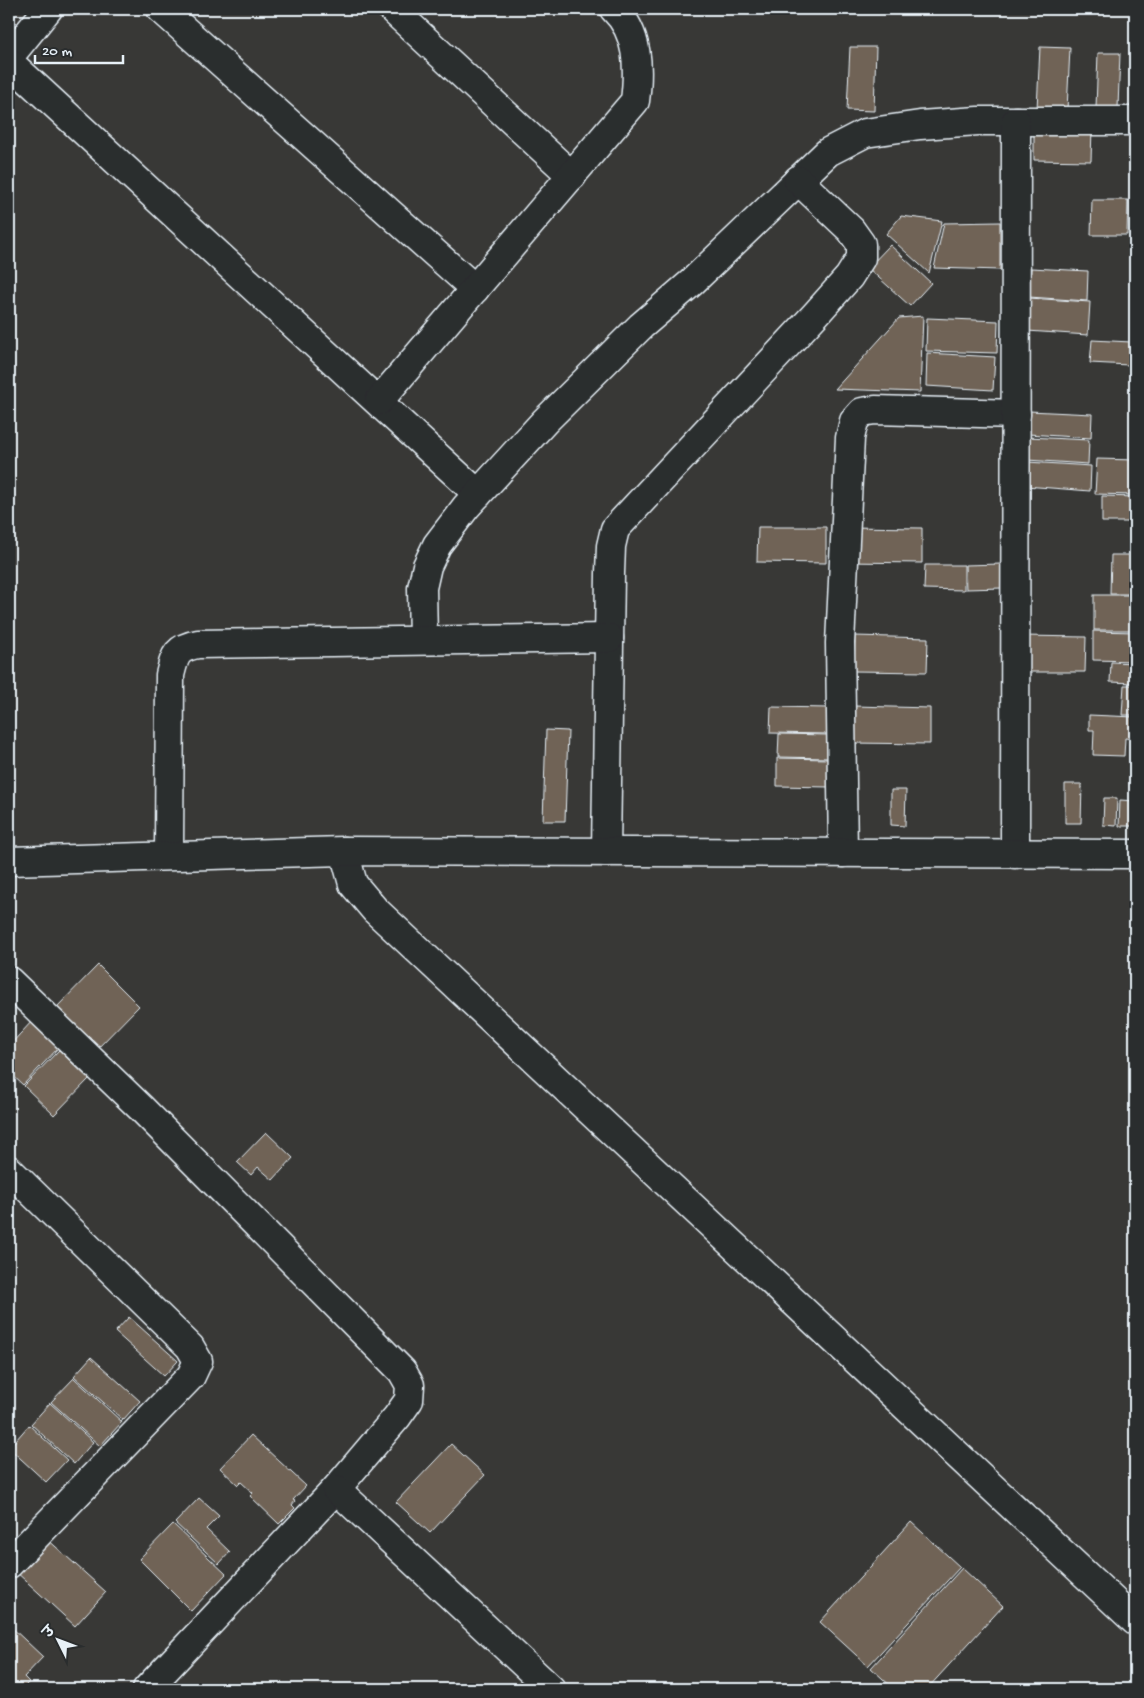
<svg xmlns="http://www.w3.org/2000/svg" width="1144" height="1698" font-family="'Gochi Hand','Playpen Sans Deva',sans-serif">
<style>
.building{fill:#706457;stroke:#e8f1f8}
.lines{fill:none;stroke-linecap:round;stroke-linejoin:round}
.minor-casing{stroke:#e8f1f8;stroke-width:31}
.minor{stroke:#2a2d2e;stroke-width:28}
</style>
<rect width="100%" height="100%" fill="#383836"/>
<filter id="ink" filterUnits="userSpaceOnUse"><feTurbulence type="fractalNoise" baseFrequency=".02" numOctaves="2"/><feDisplacementMap in="SourceGraphic" scale="10" xChannelSelector="R" yChannelSelector="G"/><feConvolveMatrix kernelMatrix="1 2 1 2 8 2 1 2 1" color-interpolation-filters="sRGB"/></filter>
<g filter="url(#ink)">
<g class="building">
<path d="M850 47H876L874 111 847 110Z"/>
<path d="M1040 47 1070 48 1067 110 1037 109Z"/>
<path d="M1098 53H1120L1118 108H1096Z"/>
<path d="M1034 127H1092L1091 161 1034 160Z"/>
<path d="M1092 200H1128L1127 235H1091Z"/>
<path d="M901 216 942 221 929 273 886 234Z"/>
<path d="M1000 222V270L934 268 944 223Z"/>
<path d="M890 245 931 283 910 306 868 268Z"/>
<path d="M1031 268 1088 271 1087 301 1029 297Z"/>
<path d="M1029 298 1090 302 1088 335 1027 331Z"/>
<path d="M923 316 920 392 835 389 899 318Z"/>
<path d="M1133 317H1135V339H1132Z"/>
<path d="M927 318 998 321 997 353 926 351Z"/>
<path d="M1092 340 1131 342 1129 365 1090 363Z"/>
<path d="M927 353 995 357 993 390 926 386Z"/>
<path d="M1029 411 1092 414 1091 438 1028 434Z"/>
<path d="M1028 437 1089 440 1088 464 1027 460Z"/>
<path d="M1097 459 1135 460V495L1095 494Z"/>
<path d="M1027 462 1091 466 1090 491 1025 486Z"/>
<path d="M1102 496 1135 497V522H1102Z"/>
<path d="M758 527H826V563L757 562Z"/>
<path d="M848 527 922 528V563L847 562Z"/>
<path d="M1111 555H1135V594H1110Z"/>
<path d="M1001 564 1002 588 966 589 965 565Z"/>
<path d="M925 565H964V590L924 589Z"/>
<rect x="1094" y="595" width="41" height="35"/>
<path d="M1093 631 1135 632V661L1093 660Z"/>
<path d="M855 636 928 638 927 672 854 671Z"/>
<path d="M1022 636 1086 637 1085 672H1021Z"/>
<path d="M1111 662 1135 663V683L1110 682Z"/>
<path d="M1124 685H1135V715H1122Z"/>
<path d="M854 706 930 708V744L852 743Z"/>
<path d="M771 707 829 708 828 734 770 733Z"/>
<path d="M1089 715 1135 717V739L1125 738 1124 756 1093 755 1094 730H1089Z"/>
<path d="M546 730 568 731 565 821H543Z"/>
<path d="M779 734 829 735V758L778 757Z"/>
<path d="M777 758 830 759 829 787 777 786Z"/>
<path d="M1065 784H1082L1081 823H1065Z"/>
<path d="M891 790H906L905 826 891 825Z"/>
<path d="M1104 798H1117L1116 826 1103 825Z"/>
<path d="M1120 800 1135 801V826H1119Z"/>
<path d="M98 965 139 1006 94 1052 53 1011Z"/>
<path d="M33 1020 60 1046 23 1085 9 1072V1046Z"/>
<path d="M59 1050 89 1079 54 1115 24 1086Z"/>
<path d="M266 1132 293 1158 273 1180 258 1167 251 1175 237 1162Z"/>
<path d="M129 1317 178 1361 164 1376 115 1332Z"/>
<path d="M91 1357 140 1401 123 1420 74 1376Z"/>
<path d="M74 1378 122 1422 100 1446 51 1402Z"/>
<path d="M50 1403 93 1442 74 1464 31 1424Z"/>
<path d="M29 1425 67 1460 46 1482 9 1448Z"/>
<path d="M251 1435 306 1486 293 1500 295 1501 292 1505 295 1508 279 1524 250 1496 253 1493 241 1482 238 1485 220 1468Z"/>
<path d="M451 1444 485 1475 430 1533 396 1502Z"/>
<path d="M199 1498 219 1516 206 1529 230 1552 219 1564 175 1523Z"/>
<path d="M911 1522 960 1567 868 1666 820 1622Z"/>
<path d="M173 1524 226 1574 191 1611 139 1559Z"/>
<path d="M45 1537 106 1592 75 1626 15 1571Z"/>
<path d="M962 1568 1003 1606 927 1689H894L871 1668Z"/>
<path d="M9 1625 43 1657 24 1677 29 1682 22 1689 9 1688Z"/>
</g>
<g class="lines">
<g class="minor-casing">
<g id="minor">
<path d="M161 9 475 289"/>
<path d="M392 9 572 176"/>
<path d="M9 57 48 9"/>
<path d="M9 62 478 494"/>
<path d="M379 401 635 101C639 68 639 33 614 9"/>
<path d="M423 640 422 588 427 566 437 545 466 507 545 421 641 326 691 283 828 152 865 133 920 125 978 121H1135"/>
<path d="M344 851 353 884 375 910 1135 1621"/>
<path d="M606 852 610 573 611 546 615 529 815 315 849 277 861 258V244L851 230 798 180"/>
<path d="M843 853 840 643 850 438 854 421 862 412 875 410 1016 414"/>
<path d="M1015 854 1016 121"/>
<path d="M169 855 170 675C175 655 176 648 198 644L609 638"/>
<path d="M9 861 344 851 1135 854"/>
<path d="M9 981 141 1108 402 1371 410 1385 409 1400 397 1417 336 1489 147 1689"/>
<path d="M9 1170 190 1347 198 1361 191 1376 9 1564"/>
<path d="M336 1489 551 1689"/>
</g>
</g>
<use href="#minor" class="minor"/>
</g>
</g>
<rect width="1144" height="1698" fill="none" stroke="#2a2d2e" stroke-width="30"/>
<rect x="15" y="15" width="1114" height="1668" fill="none" stroke="#e8f1f8" stroke-width="2" filter="url(#ink)"/>
<g transform="translate(58 1640) rotate(312)" stroke="#2a2d2e" stroke-width="4" paint-order="stroke">
<path d="M0-4L9 19L0 12L-9 19Z" fill="#e8f1f8"/>
<text y="-8" font-size="14" font-weight="bold" text-anchor="middle" fill="#e8f1f8">उ</text>
</g>
<path d="M35 55v8h88v-8" fill="none" stroke="#e8f1f8" stroke-width="2.5"/>
<text x="42" y="55" font-size="15" fill="#e8f1f8" stroke="#2a2d2e" stroke-width="4" paint-order="stroke">20 m</text>
</svg>
